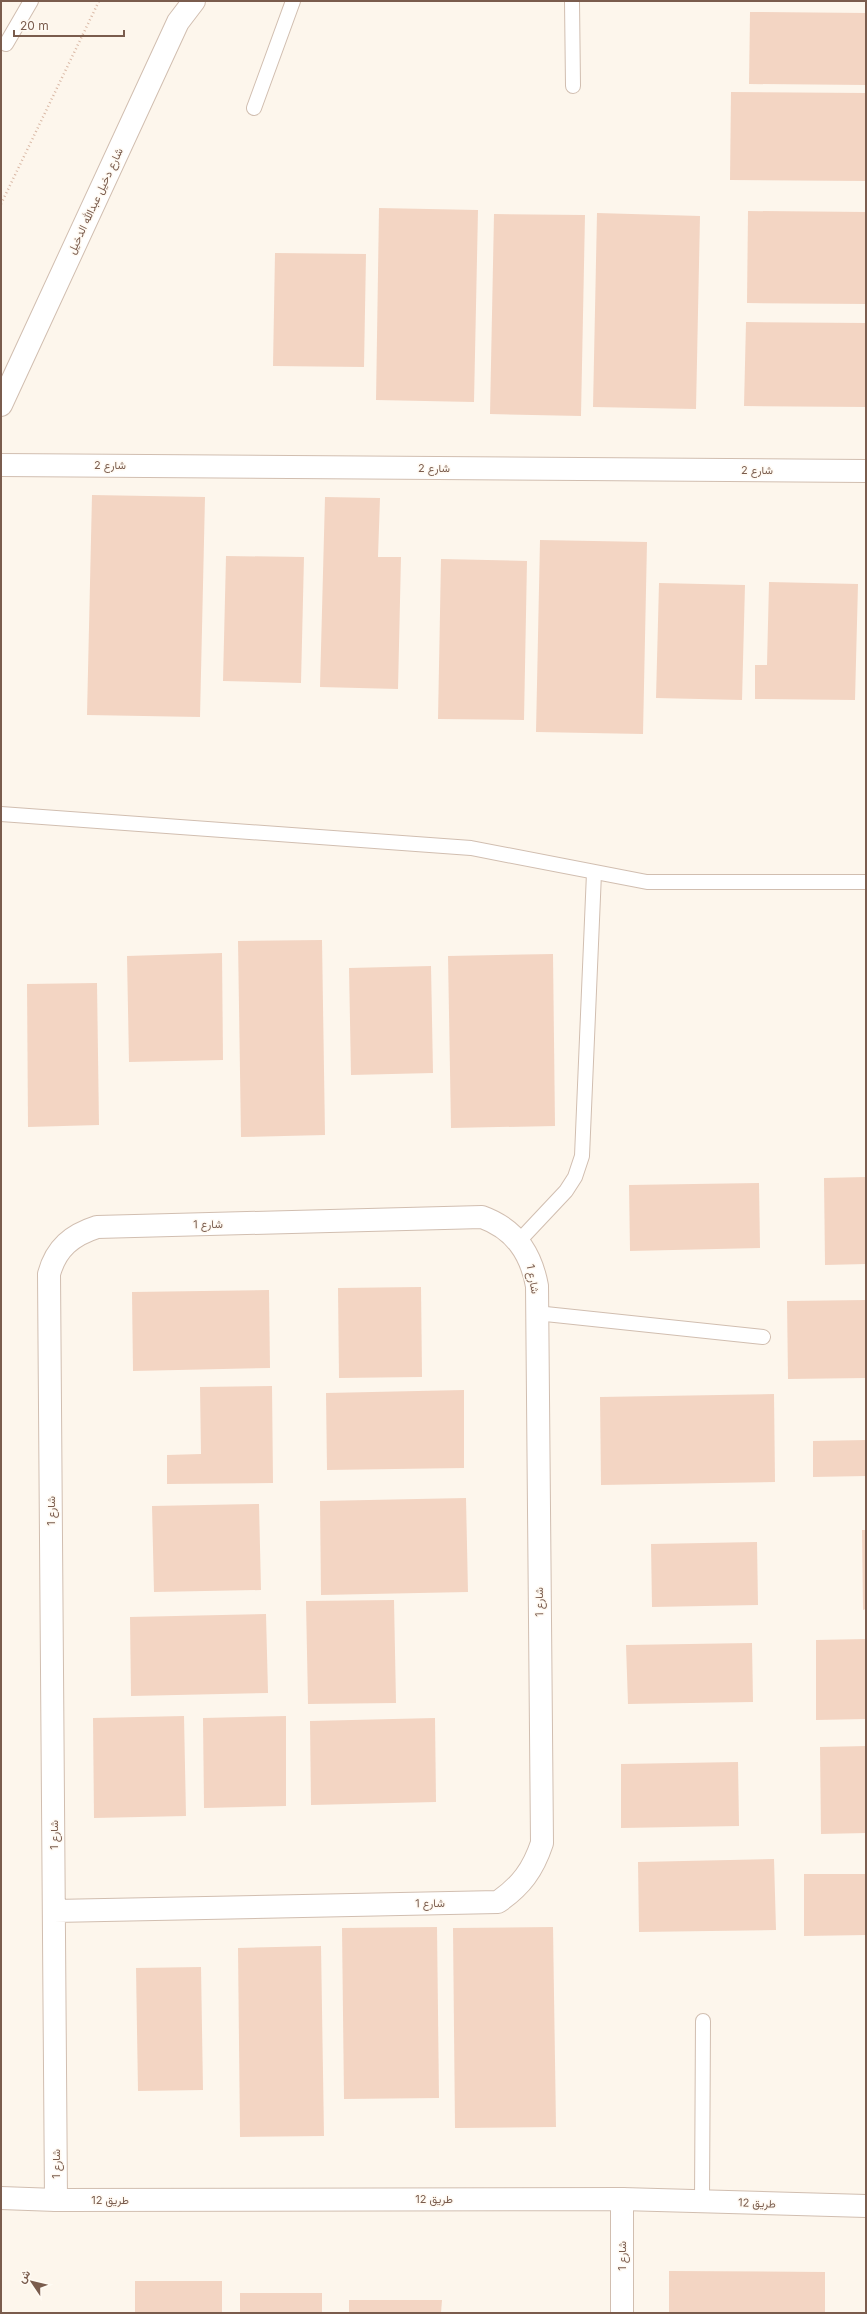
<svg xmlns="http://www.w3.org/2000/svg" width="867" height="2314" font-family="Inter,Vazirmatn,sans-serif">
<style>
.building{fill:#f3d5c3}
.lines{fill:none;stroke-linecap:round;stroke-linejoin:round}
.service-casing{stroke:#d1beb0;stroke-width:16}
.minor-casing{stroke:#d1beb0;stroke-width:24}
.path{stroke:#d9b8a5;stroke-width:2.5;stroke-dasharray:1 3;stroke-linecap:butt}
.service{stroke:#fff;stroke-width:14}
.minor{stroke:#fff;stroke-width:22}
.labels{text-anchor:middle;stroke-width:3;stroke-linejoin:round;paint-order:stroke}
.street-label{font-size:11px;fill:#7a5c4d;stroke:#fffaf3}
</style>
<rect width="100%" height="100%" fill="#fdf6ec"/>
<g class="building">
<path d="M750 12 866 13V85L749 84Z"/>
<path d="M731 92 866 93V181L730 180Z"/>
<path d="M379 208 478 210 474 402 376 400Z"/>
<path d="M748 211 866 212V304L747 303Z"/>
<path d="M597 213 700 216 696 409 593 407Z"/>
<path d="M494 214 585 215 581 416 490 414Z"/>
<path d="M275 253 366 254 364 367 273 366Z"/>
<path d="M746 322 866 323V407L744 406Z"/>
<path d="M92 495 205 497 200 717 87 715Z"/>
<path d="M325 497 380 498 378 557H401L398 689 320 687Z"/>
<path d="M540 540 647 542 643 734 536 732Z"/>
<path d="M226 556 304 557 301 683 223 681Z"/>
<path d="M441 559 527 561 524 720 438 719Z"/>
<path d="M769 582 858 584 855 700 755 699V665H767Z"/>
<path d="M659 583 745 585 742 700 656 698Z"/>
<path d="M322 940 325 1135 241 1137 238 941Z"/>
<path d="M222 953 223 1060 129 1062 127 956Z"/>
<path d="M553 954 555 1126 451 1128 448 956Z"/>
<path d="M431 966 433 1073 351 1075 349 968Z"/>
<path d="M97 983 99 1125 28 1127 27 984Z"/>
<path d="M866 1177V1264L825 1265 824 1178Z"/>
<path d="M759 1183 760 1248 630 1251 629 1185Z"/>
<path d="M421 1287 422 1377 339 1378 338 1288Z"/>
<path d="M269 1290 270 1368 133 1371 132 1292Z"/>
<path d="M866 1300V1378L788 1379 787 1301Z"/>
<path d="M272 1386 273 1483 167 1484V1455L201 1454 200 1387Z"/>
<path d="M464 1390V1468L327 1470 326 1393Z"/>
<path d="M774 1394 775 1482 601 1485 600 1397Z"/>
<path d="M866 1440V1476L813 1477V1441Z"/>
<path d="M466 1498 468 1592 321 1595 320 1501Z"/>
<path d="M259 1504 261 1590 154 1592 152 1506Z"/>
<path d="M862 1530H866V1609L863 1610Z"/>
<path d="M757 1542 758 1605 652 1607 651 1544Z"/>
<path d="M394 1600 396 1703 308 1704 306 1601Z"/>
<path d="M266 1614 268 1693 131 1696 130 1617Z"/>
<path d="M866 1639V1719L816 1720V1640Z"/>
<path d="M752 1643 753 1702 628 1704 626 1645Z"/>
<path d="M184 1716 186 1816 94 1818 93 1718Z"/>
<path d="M286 1716V1806L204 1808 203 1718Z"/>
<path d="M435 1718 436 1802 311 1805 310 1721Z"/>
<path d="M866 1746V1833L821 1834 820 1747Z"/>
<path d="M738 1762 739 1826 621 1828V1764Z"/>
<path d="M774 1859 776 1930 639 1932 638 1862Z"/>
<path d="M804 1874H866V1935L804 1936Z"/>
<path d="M437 1927 439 2098 344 2099 342 1928Z"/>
<path d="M553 1927 556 2127 455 2128 453 1928Z"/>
<path d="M321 1946 324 2136 240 2137 238 1948Z"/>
<path d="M201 1967 203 2090 138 2091 136 1968Z"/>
<path d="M669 2271 825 2272V2313H669Z"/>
<rect x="135" y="2281" width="87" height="32"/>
<rect x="240" y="2293" width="82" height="20"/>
<path d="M349 2300H442L441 2313H349Z"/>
</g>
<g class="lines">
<g class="service-casing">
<g id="service">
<path d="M572 1 573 86"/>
<path d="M6 44 31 1"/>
<path d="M254 108 293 1"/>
<path d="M1 814 471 848 647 882H866"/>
<path d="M519 1241 566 1191 575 1177 582 1156 594 873"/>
<path d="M536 1313 763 1337"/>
<path d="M702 2201 703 2021"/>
</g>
</g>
<g class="minor-casing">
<g id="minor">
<path d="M1 405 178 22 194 1"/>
<path d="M1 465 866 471"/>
<path d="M54 1911 498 1902C521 1886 533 1870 542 1843L537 1286C531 1253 515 1229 482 1217L97 1227C72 1235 56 1248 49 1274L56 2200"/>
<path d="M1 2198 56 2200 622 2199 866 2206"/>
<path d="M622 2199V2313"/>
</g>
</g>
<path class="path" d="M1 204 99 1"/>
<use href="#service" class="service"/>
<use href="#minor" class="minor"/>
</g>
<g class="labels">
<g class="street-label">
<text transform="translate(95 201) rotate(-65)" y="4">شارع دخيل عبدالله الدخيل</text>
<text x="110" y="469">شارع 2</text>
<text x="434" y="472">شارع 2</text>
<text x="757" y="474">شارع 2</text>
<text transform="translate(208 1224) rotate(-1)" y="4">شارع 1</text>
<text transform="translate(533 1279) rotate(80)" y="4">شارع 1</text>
<text transform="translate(51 1511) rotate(-90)" y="4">شارع 1</text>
<text transform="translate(539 1602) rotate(-91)" y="4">شارع 1</text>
<text transform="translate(54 1835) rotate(-90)" y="4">شارع 1</text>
<text transform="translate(430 1903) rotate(-1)" y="4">شارع 1</text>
<text transform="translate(56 2164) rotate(-90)" y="4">شارع 1</text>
<text x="434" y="2203">طريق 12</text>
<text x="110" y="2204">طريق 12</text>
<text transform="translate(757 2203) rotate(2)" y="4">طريق 12</text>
<text transform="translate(622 2256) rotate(-90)" y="4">شارع 1</text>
</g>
</g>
<rect width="867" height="2314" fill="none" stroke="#7a5c4d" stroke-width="4"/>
<g transform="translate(32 2282) rotate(305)" stroke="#fffaf3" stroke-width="3" paint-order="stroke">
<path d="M0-3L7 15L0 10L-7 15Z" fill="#7a5c4d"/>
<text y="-6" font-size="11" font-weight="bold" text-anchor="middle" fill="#7a5c4d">ش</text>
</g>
<path d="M14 30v6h110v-6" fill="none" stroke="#7a5c4d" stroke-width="2"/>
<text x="20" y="30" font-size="12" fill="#7a5c4d" stroke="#fffaf3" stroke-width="3" paint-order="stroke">20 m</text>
</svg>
